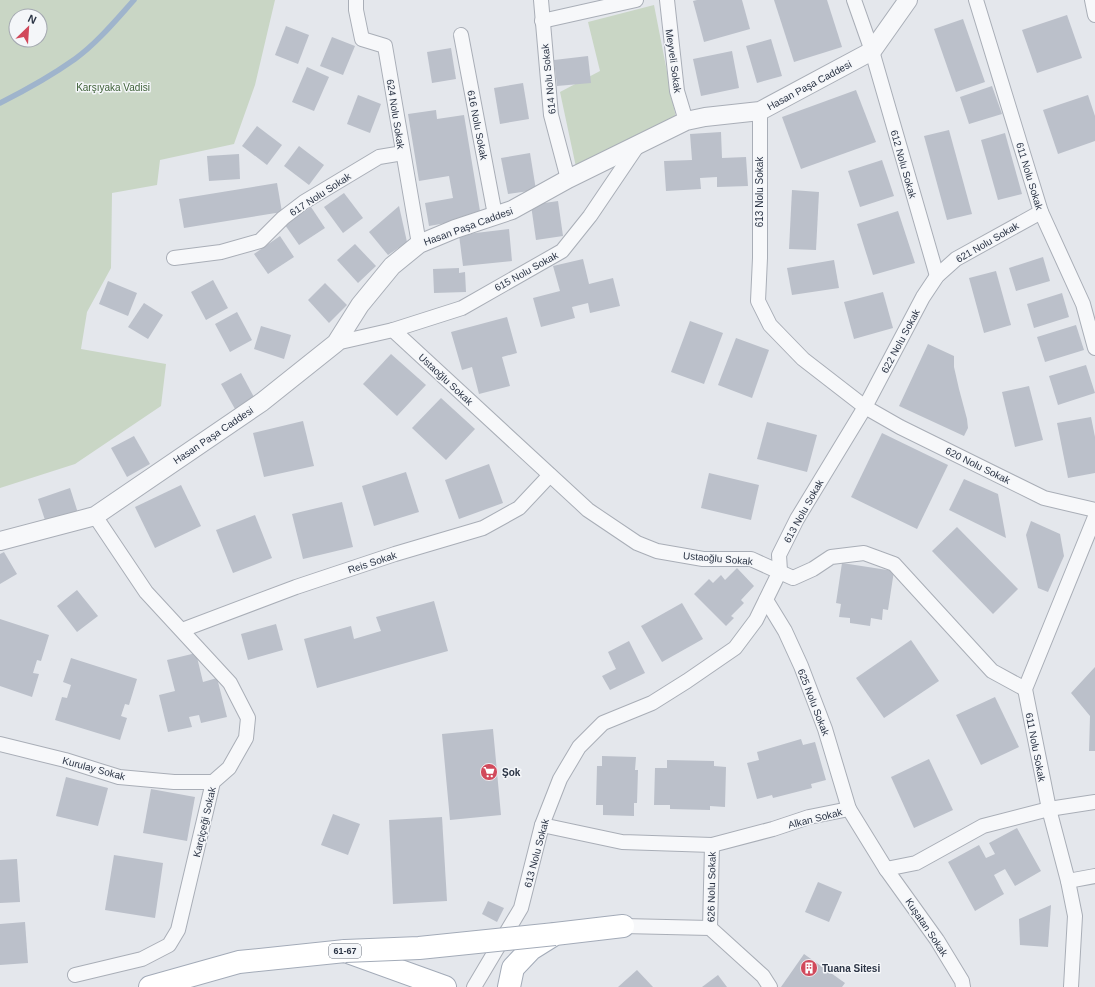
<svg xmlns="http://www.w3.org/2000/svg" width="1095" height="987" font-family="Arial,sans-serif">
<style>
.green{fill:#c9d6c5;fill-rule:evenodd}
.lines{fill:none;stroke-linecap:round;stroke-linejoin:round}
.stream{stroke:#9fb4cc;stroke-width:5.5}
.building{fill:#bbc0ca}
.minor-casing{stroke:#a9aeb7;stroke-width:16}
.tertiary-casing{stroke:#a9aeb7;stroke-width:20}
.primary-casing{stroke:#a3abb8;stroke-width:24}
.minor{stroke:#f7f8fa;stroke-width:14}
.tertiary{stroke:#f7f8fa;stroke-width:18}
.primary{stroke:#fff;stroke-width:22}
.primary-bridge-casing{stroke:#a3abb8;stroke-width:24;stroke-linecap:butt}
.primary-bridge{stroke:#fff;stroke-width:22}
.labels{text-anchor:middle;stroke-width:3;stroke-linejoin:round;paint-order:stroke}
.shield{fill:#f4f6f9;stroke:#676e7b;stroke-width:1}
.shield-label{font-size:9px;font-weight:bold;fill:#2b3445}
.street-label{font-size:10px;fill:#2b3445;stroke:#f4f6f9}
.park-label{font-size:10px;fill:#3f6138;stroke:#f4f6f9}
.poi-label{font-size:10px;font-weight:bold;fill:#2b3445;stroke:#f4f6f9;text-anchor:start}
</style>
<rect width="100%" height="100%" fill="#e4e7ec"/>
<g class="green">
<path d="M0 0H275L255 85 234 144 160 160 157 185 112 193 111 268 87 312 81 349 166 364 161 406 75 464 0 488ZM16 16H40V40H16Z"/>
<path d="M654 5 676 118 576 167 560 92 600 71 588 22Z"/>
</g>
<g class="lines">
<path class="stream" d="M0 103C26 90 51 76 75 59 97 43 116 20 134 0"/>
</g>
<g class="building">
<path d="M697 0H742L750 29 704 42 693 1Z"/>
<path d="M774 0H827L842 47 794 62Z"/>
<path d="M1067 15 1082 58 1037 73 1022 30Z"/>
<path d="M963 19 985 82 956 92 934 29Z"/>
<path d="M286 26 309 35 298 64 275 55Z"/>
<path d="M332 37 355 46 343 75 320 66Z"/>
<path d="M771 39 782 76 757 83 746 46Z"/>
<path d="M451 48 456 79 432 83 427 52Z"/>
<path d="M732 51 739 88 701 96 693 59Z"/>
<path d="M588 56 591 83 557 86 554 60Z"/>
<path d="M307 67 329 77 314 111 292 102Z"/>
<path d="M523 83 529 119 500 124 494 88Z"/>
<path d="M992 86 1002 114 969 124 960 97Z"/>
<path d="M856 90 876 142 801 169 782 117Z"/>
<path d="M358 95 381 104 370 133 347 124Z"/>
<path d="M1088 95 1095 116V141L1058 154 1043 110Z"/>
<path d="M436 110 437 119 464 115 481 217 429 226 425 203 453 198 449 176 419 181 408 114Z"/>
<path d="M257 126 282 145 267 165 242 146Z"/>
<path d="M949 130 972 214 947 220 924 136Z"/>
<path d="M721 132 722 158 746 157 748 186 717 187V177L700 178 701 189 666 191 664 161 692 160 690 134Z"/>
<path d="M1005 133 1022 194 998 200 981 140Z"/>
<path d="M299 146 324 165 309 185 284 166Z"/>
<path d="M530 153 536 190 508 194 501 158Z"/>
<path d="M239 154 240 179 209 181 207 156Z"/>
<path d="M882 160 894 196 860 207 848 171Z"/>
<path d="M277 183 282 212 184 228 179 199Z"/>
<path d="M792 190 819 192 816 250 789 249Z"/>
<path d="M344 193 363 218 343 233 324 207Z"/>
<path d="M558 201 563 236 536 240 531 205Z"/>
<path d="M399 206 407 242 388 255 369 232Z"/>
<path d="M311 207 325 228 299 245 285 225Z"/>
<path d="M898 211 915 263 873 275 857 224Z"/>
<path d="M509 229 512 261 463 266 459 235Z"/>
<path d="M280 236 294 257 268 274 254 254Z"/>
<path d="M355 244 376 266 358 283 337 260Z"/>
<path d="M1043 257 1050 281 1016 291 1009 268Z"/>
<path d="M583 259 589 284 613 278 620 306 590 313 588 303 572 307 575 318 541 327 533 298 560 291 553 266Z"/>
<path d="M834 260 839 288 792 295 787 268Z"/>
<path d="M459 268V273L465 272 466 292 434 293 433 269Z"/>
<path d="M996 271 1011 325 984 333 969 278Z"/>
<path d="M213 280 228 308 206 320 191 292Z"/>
<path d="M108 281 137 293 128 316 99 304Z"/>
<path d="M325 283 347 305 329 323 308 300Z"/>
<path d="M883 292 893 328 854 339 844 302Z"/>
<path d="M1062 293 1069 317 1034 328 1027 304Z"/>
<path d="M144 303 163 315 148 339 128 327Z"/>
<path d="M237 312 252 340 230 352 215 324Z"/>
<path d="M507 317 517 353 502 357 510 386 479 394 472 367 462 370 451 332Z"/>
<path d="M690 321 723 333 704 384 671 372Z"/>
<path d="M1076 325 1084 350 1045 362 1037 337Z"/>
<path d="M261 326 291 335 284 359 254 349Z"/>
<path d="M736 338 769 350 752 398 718 385Z"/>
<path d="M928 344 954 356V367L959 389 967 419 968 428 964 436 899 406Z"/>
<path d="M391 354 426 385 397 416 363 384Z"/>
<path d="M1086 365 1095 393 1058 405 1049 376Z"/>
<path d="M241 373 255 399 235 409 221 384Z"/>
<path d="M1029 386 1043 440 1015 447 1002 392Z"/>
<path d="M441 398 475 429 446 460 412 428Z"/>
<path d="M1091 417 1095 437V473L1068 478 1057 423Z"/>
<path d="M303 421 314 466 264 477 253 433Z"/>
<path d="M767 422 817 435 807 472 757 459Z"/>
<path d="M882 433 948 465 917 529 851 497Z"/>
<path d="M134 436 150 464 127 477 111 448Z"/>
<path d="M489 464 503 503 459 519 445 480Z"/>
<path d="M406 472 419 512 374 526 362 486Z"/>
<path d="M709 473 759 485 751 520 701 508Z"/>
<path d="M964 479 998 494 1006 538 949 510Z"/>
<path d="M181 485 201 526 155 548 135 507Z"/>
<path d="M70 488 78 513 46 523 38 499Z"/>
<path d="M342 502 353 547 303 559 292 514Z"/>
<path d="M255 515 272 558 233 573 216 530Z"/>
<path d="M1031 521 1060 534 1064 556 1048 592 1038 588 1026 535Z"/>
<path d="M957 527 1018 589 993 614 932 551Z"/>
<path d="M4 552 17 574 0 584V554Z"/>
<path d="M842 563 894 571 888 610 883 609 882 620 871 618 870 626 850 623V618L839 617 841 604 836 603Z"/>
<path d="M737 568 754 586 741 600 744 603 731 616 734 618 726 626 694 594 709 579 713 583 721 575 725 580Z"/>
<path d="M77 590 98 616 77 632 57 606Z"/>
<path d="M434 601 448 651 317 688 304 639 351 626 354 639 381 631 376 617Z"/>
<path d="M682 603 703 639 662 662 641 626Z"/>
<path d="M0 619 49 635 41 661 37 660 33 673 39 674 32 697 0 686Z"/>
<path d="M276 624 283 650 248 660 241 634Z"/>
<path d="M911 640 939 681 884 718 856 678Z"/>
<path d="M629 641 645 673 610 690 602 676 616 669 608 652Z"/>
<path d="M196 653 203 682 217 678 227 717 201 723 199 715 189 717 192 727 168 732 159 695 175 691 167 660Z"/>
<path d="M71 658 137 679 129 705 125 704 121 716 127 718 120 740 55 720 62 697 67 698 71 685 63 682Z"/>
<path d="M1095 667V751H1089L1090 716 1071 693Z"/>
<path d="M995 697 1019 747 981 765 956 715Z"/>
<path d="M493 729 501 815 450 820 442 734Z"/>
<path d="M801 739 803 745 815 742 826 780 811 784 812 788 773 798 772 795 757 799 747 763 759 760 757 752Z"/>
<path d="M602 756 636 757 635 770H638L637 803H634V816L603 815V805H596L597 766H602Z"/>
<path d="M929 759 953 810 914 828 891 777Z"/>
<path d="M667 760 714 761V766L726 767 725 807 710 806V810L670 809V805H654L655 768H667Z"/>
<path d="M66 777 108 788 98 826 56 816Z"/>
<path d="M151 789 195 797 187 841 143 833Z"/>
<path d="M333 814 360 824 348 855 321 845Z"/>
<path d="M442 817 447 901 393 904 389 820Z"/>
<path d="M1017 828 1041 871 1015 886 1005 869 994 875 1004 894 975 911 948 862 979 845 986 858 995 854 989 843Z"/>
<path d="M114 855 163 863 155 918 105 910Z"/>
<path d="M17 859 20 902 0 903V860Z"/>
<path d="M818 882 842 892 829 922 805 912Z"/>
<path d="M488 901 504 908 497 922 482 914Z"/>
<path d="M1051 905 1048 947 1020 945 1019 919Z"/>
<path d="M25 922 28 963 0 965V924Z"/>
<path d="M804 954 845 983 842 987H781Z"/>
<path d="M637 970 653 987H618Z"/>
<path d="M718 975 727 987H702Z"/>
</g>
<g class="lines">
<g class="minor-casing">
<g id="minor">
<path d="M356 0V10L362 39 385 46 419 244"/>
<path d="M541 0 551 115 568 179"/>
<path d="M667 0 677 91 686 121"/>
<path d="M854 0 872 51 937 276"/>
<path d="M976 0 1041 212 1083 304 1095 348"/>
<path d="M1092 0 1095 15"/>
<path d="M542 21 636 0"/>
<path d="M461 35 495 215"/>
<path d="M760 111V258L758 301 770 325 803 359 865 407 900 427 1044 498 1095 510"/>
<path d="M174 258 221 252 260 241 283 218 304 202 379 157 403 153"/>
<path d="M393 330 462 308 562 251 590 216 638 145"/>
<path d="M336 343 393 330 588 510 637 543 657 551 703 559H751L793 578 813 569 831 557 864 553 894 564 992 671 1025 689"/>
<path d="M766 600 785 631 801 666 825 729 849 809"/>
<path d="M182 630 296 587 395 554 483 528 519 508 550 475"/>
<path d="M0 744 65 760 119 777 174 782H213"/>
<path d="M542 825 622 842 712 845 773 829 809 817 849 809 886 869 916 863 983 826 1049 809 1095 802"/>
<path d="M886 869 937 940 962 981 963 987"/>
<path d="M1068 881 1095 876"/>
<path d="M623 926 710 928 763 976 770 987"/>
<path d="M710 928 712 845"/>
<path d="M75 975 142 959 169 945 178 930 213 782 229 768 246 738 248 718 230 683 146 592 95 516"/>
<path d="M474 987 521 908 542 825 560 779 579 747 603 723 652 703 687 681 735 648 756 620 780 571 779 555 797 519 865 407 923 297 937 276 956 259 1041 212"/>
<path d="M1071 987 1075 916 1068 881 1049 809 1025 689 1095 517"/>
</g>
</g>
<g class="tertiary-casing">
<path id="tertiary" d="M0 541 95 516 262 402 336 343 360 305 392 266 419 244 455 229 512 210 568 179 686 121 705 117 760 111 872 51 908 0"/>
</g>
<g class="primary-casing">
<g id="primary">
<path d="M150 987 239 962 345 951 445 987"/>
<path d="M509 987 513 968 531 949 555 934 623 926"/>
</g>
</g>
<use href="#minor" class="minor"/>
<use href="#tertiary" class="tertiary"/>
<use href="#primary" class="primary"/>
<g class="primary-bridge-casing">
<path id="primary-bridge" d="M345 951 419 948 555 934"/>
</g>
<use href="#primary-bridge" class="primary-bridge"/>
</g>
<defs>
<g id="supermarket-disc" transform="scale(0.9)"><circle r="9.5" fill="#d1495b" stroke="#f4f6f9"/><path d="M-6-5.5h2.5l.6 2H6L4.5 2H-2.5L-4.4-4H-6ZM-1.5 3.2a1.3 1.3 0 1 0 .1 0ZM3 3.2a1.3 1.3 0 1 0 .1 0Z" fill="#fff"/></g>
<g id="building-disc" transform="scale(0.9)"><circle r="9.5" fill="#d1495b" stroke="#f4f6f9"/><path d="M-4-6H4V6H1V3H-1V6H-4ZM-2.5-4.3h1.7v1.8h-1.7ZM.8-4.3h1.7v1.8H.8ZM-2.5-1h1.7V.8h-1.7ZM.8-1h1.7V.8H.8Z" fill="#fff"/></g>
</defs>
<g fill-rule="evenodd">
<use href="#supermarket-disc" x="489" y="772"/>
<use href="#building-disc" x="809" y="968"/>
</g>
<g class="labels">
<rect class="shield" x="329" y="944" width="32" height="14" rx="3"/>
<g class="shield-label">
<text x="345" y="954">61-67</text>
</g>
<g class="street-label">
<text transform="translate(674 61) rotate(82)" y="4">Meyveli Sokak</text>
<text transform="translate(548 79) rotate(-96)" y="4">614 Nolu Sokak</text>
<text transform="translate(809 85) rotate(-28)" y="4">Hasan Paşa Caddesi</text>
<text transform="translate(396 114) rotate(81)" y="4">624 Nolu Sokak</text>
<text transform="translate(478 125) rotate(79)" y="4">616 Nolu Sokak</text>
<text transform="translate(904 164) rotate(74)" y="4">612 Nolu Sokak</text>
<text transform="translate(1030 176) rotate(73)" y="4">611 Nolu Sokak</text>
<text transform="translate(759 192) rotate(-90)" y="4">613 Nolu Sokak</text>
<text transform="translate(320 194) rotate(-33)" y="4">617 Nolu Sokak</text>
<text transform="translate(468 226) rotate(-20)" y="4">Hasan Paşa Caddesi</text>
<text transform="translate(987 242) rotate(-30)" y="4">621 Nolu Sokak</text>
<text transform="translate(526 271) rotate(-29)" y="4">615 Nolu Sokak</text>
<text transform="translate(900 341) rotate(-62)" y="4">622 Nolu Sokak</text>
<text transform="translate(446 379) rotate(43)" y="4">Ustaoğlu Sokak</text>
<text transform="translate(213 435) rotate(-34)" y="4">Hasan Paşa Caddesi</text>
<text transform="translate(978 465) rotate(26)" y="4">620 Nolu Sokak</text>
<text transform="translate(803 511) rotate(-61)" y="4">613 Nolu Sokak</text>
<text transform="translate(718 558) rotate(5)" y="4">Ustaoğlu Sokak</text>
<text transform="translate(372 562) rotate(-18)" y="4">Reis Sokak</text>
<text transform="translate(814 702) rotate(69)" y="4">625 Nolu Sokak</text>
<text transform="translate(1036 747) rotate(79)" y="4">611 Nolu Sokak</text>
<text transform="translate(94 768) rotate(15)" y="4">Kurulay Sokak</text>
<text transform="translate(815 818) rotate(-14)" y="4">Alkan Sokak</text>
<text transform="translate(204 822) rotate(-77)" y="4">Karçiçeği Sokak</text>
<text transform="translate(536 853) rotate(-75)" y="4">613 Nolu Sokak</text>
<text transform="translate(711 887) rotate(-89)" y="4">626 Nolu Sokak</text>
<text transform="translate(927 927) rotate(56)" y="4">Kuşatan Sokak</text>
</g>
<g class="park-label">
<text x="113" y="91">Karşıyaka Vadisi</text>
</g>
<g class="poi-label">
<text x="502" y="776">Şok</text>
<text x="822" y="972">Tuana Sitesi</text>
</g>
</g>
<g transform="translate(28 28) rotate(25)"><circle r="19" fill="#f4f6f9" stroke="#a4a8b1"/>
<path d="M0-3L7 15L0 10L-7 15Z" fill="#d1495b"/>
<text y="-6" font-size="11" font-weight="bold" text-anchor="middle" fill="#2b3445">N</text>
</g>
</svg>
